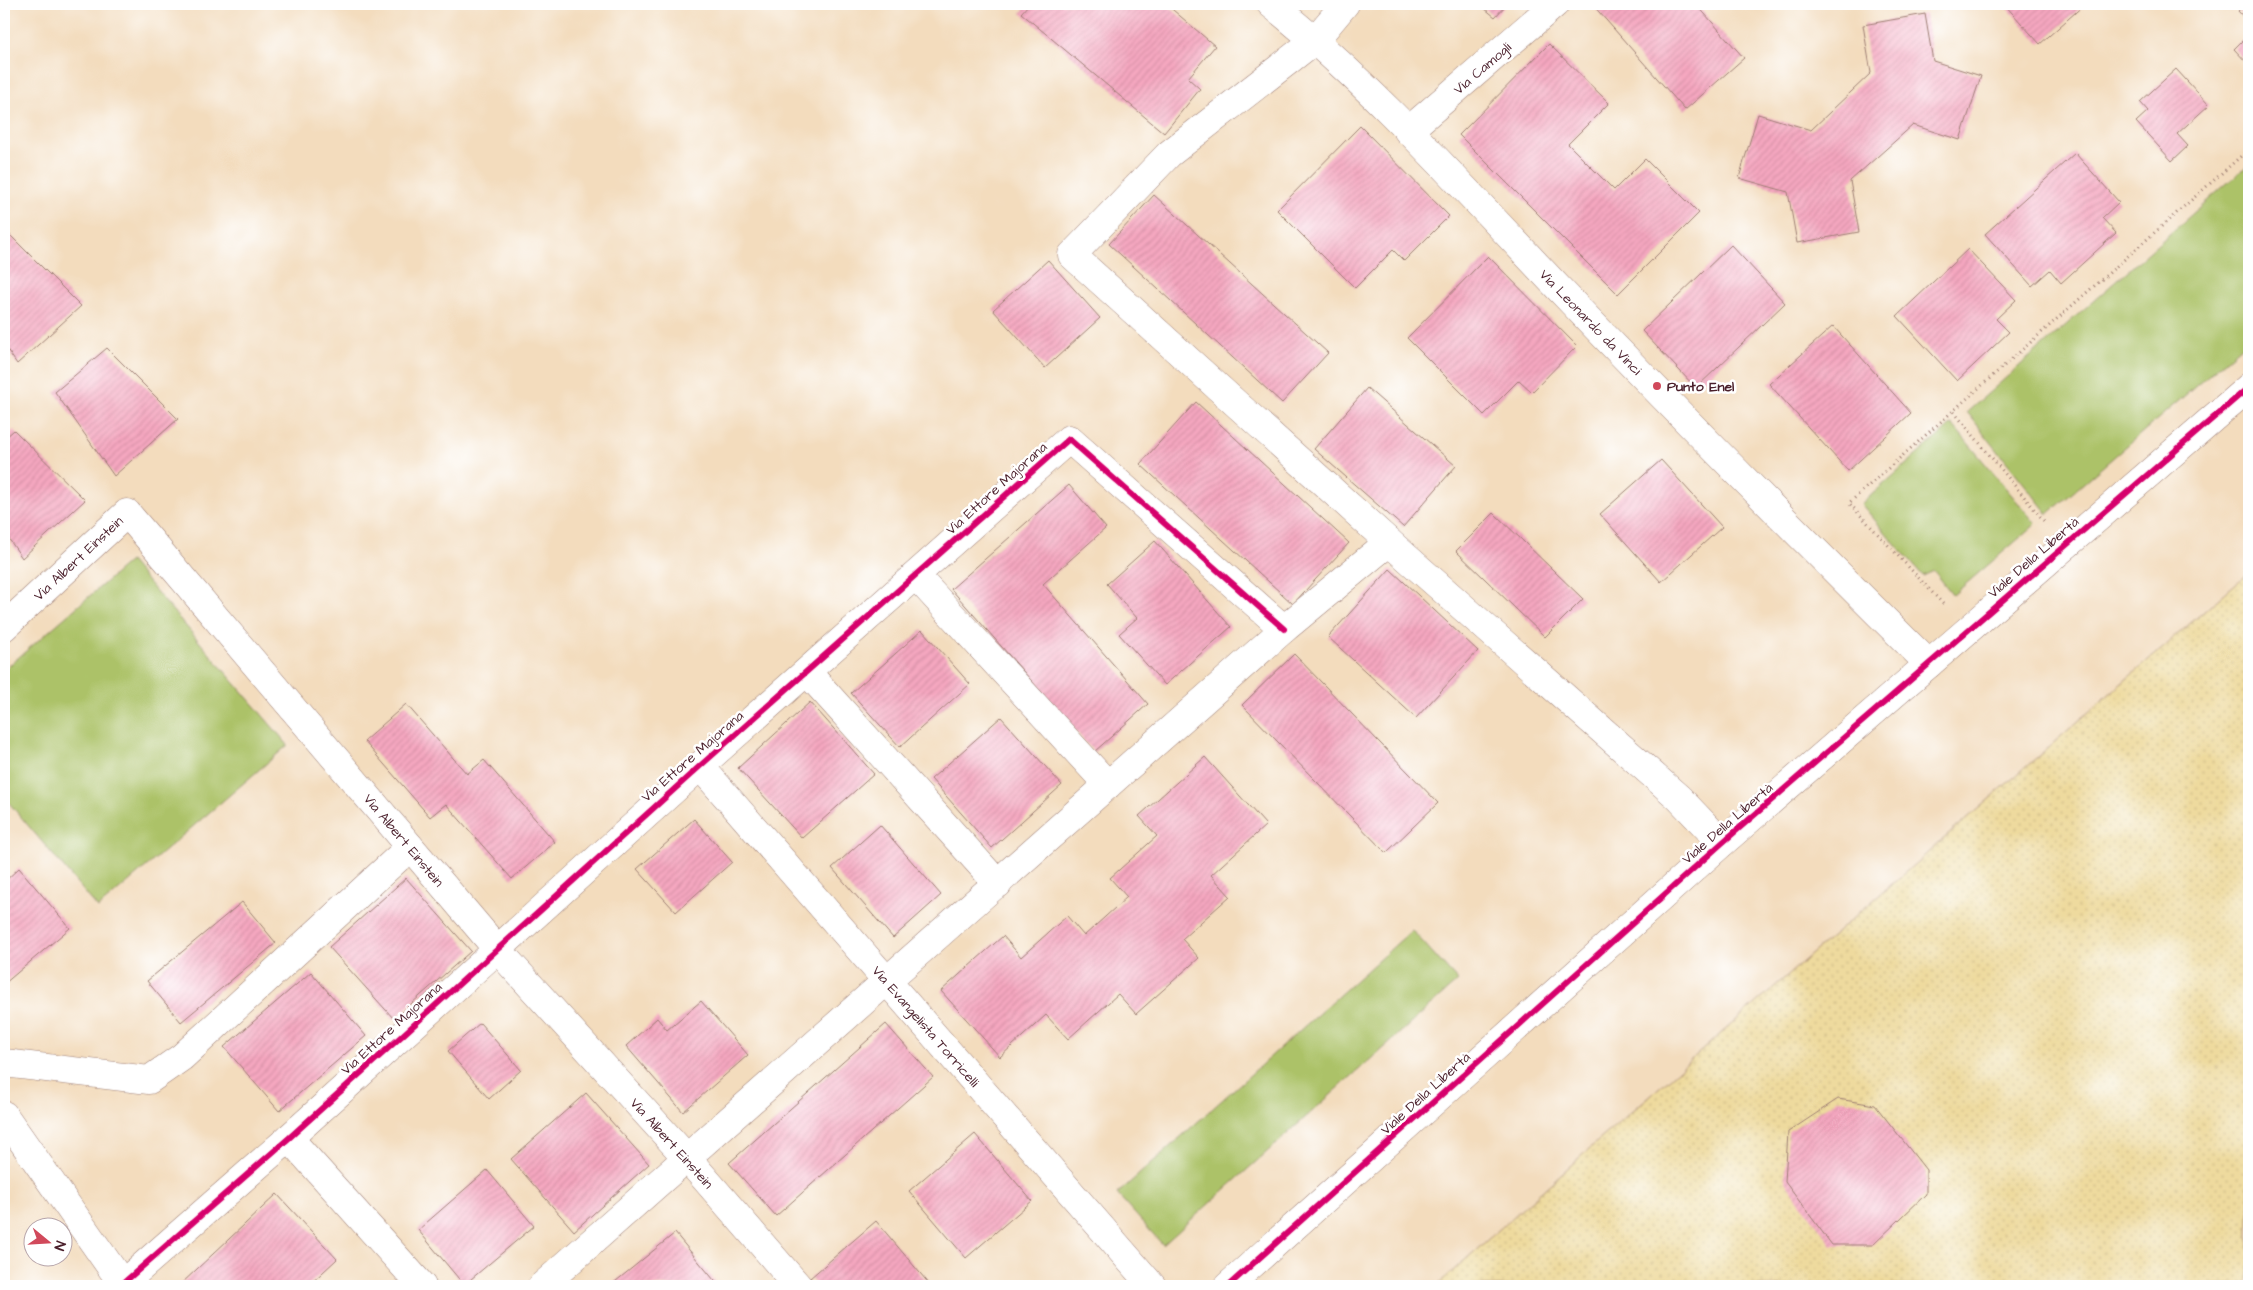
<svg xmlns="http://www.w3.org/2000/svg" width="2253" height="1290" font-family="'Architects Daughter',sans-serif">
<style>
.grass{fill:#acc267;stroke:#7b7049}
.sand{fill:url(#sand-dots);stroke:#9c7c64}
.building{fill:url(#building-hatch)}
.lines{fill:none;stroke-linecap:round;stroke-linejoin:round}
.minor-casing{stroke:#9e7e74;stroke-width:29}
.path{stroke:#9e7e74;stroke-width:3;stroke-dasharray:1 4;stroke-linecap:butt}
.minor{stroke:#fff;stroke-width:28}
.cycleway-casing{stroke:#fff;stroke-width:9}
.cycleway{stroke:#d6006c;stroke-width:6}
.poi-dot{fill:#d1495b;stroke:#fff;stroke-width:2}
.labels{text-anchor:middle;stroke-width:5;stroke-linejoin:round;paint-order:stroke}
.street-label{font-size:14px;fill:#4a1f2b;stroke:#fff}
.poi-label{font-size:14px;font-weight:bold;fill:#4a1f2b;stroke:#fff;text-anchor:start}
</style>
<defs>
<pattern id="sand-dots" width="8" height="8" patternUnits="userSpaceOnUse" patternTransform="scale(1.25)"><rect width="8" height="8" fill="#eeda9e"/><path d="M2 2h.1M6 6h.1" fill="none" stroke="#cebb88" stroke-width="1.8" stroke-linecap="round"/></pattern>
<pattern id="building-hatch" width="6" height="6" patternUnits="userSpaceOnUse" patternTransform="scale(1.25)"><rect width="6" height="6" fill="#f5a7c0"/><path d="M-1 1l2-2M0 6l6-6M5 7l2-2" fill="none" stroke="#d48fa5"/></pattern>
</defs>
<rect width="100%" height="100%" fill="#fff"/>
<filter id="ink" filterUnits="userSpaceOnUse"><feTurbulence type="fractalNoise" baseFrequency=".02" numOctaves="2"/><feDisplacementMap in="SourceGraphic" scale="10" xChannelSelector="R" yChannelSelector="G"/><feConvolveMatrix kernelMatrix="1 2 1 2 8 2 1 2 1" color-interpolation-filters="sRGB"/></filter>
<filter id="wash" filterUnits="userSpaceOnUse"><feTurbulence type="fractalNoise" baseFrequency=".0096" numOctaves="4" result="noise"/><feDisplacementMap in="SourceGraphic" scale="20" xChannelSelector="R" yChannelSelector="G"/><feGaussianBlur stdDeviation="1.12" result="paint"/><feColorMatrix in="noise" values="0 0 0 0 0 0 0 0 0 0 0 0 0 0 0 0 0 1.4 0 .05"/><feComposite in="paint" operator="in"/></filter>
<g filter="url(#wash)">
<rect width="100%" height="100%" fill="#f3dcbd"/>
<g class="grass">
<path d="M2249 164V340L2048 514 1967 412Z"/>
<path d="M1952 424 2036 524 1953 595 1934 571 1923 576 1861 504Z"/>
<path d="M130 561 288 745 98 908 4 797V670Z"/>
<path d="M1412 930 1458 981 1163 1245 1117 1194Z"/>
</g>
<path class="sand" d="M2249 572V1280L2243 1286H1436L1590 1148Z"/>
<g id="blocks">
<g class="building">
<path d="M1029 4H1166L1215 46 1188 78 1200 89 1164 133 1021 13Z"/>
<path d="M1479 4H1507L1495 17Z"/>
<path d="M1592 4H1696L1744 58 1685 110Z"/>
<path d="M2004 4H2085L2040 44Z"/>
<path d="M2245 4H2249V23L2238 11Z"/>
<path d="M1925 14 1933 61 1981 76 1960 140 1913 125 1850 181 1859 232 1797 243 1788 192 1739 178 1758 114 1811 130 1871 73 1863 25Z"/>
<path d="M2249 34V65L2234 49Z"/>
<path d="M1549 44 1609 103 1568 144 1614 190 1645 159 1699 213 1618 294 1459 135Z"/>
<path d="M2176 69 2209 105 2177 134 2188 146 2172 161 2136 122 2148 111 2140 102Z"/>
<path d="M1360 126 1449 216 1404 261 1393 250 1355 288 1277 210Z"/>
<path d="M2075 153 2119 202 2102 218 2116 233 2061 283 2050 270 2032 286 1985 234Z"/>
<path d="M1154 195 1328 353 1282 403 1109 244Z"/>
<path d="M10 235 81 306 17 364 4 345V240Z"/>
<path d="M1731 245 1785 303 1696 388 1642 331Z"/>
<path d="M1968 249 2016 300 1996 319 2009 332 1957 381 1897 316Z"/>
<path d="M1488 256 1577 346 1532 392 1519 380 1484 415 1407 338Z"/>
<path d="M1048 260 1100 318 1045 368 993 310Z"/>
<path d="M1833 326 1911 413 1848 471 1769 384Z"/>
<path d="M107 348 178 419 114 476 55 392Z"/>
<path d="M1367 388 1456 466 1403 527 1314 449Z"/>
<path d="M1196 402 1349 543 1293 604 1140 464Z"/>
<path d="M14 430 85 500 22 558 4 532V439Z"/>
<path d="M1661 460 1722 527 1661 582 1600 514Z"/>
<path d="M1069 485 1106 528 1043 584 1148 704 1094 752 951 589Z"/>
<path d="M1494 513 1583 599 1545 637 1456 551Z"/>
<path d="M1155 541 1231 627 1165 685 1119 634 1137 618 1107 584Z"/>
<path d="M1390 569 1478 651 1416 718 1328 637Z"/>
<path d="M922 630 970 684 900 747 851 693Z"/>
<path d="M1294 654 1438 803 1386 853 1242 705Z"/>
<path d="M810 702 874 774 802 838 738 768Z"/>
<path d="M406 704 467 774 484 760 555 842 512 879 446 804 430 817 364 741Z"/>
<path d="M1001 717 1062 785 992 848 931 779Z"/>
<path d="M1205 757 1266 825 1211 875 1230 896 1182 939 1199 958 1136 1014 1118 994 1068 1039 1046 1015 1000 1057 941 991 1003 936 1021 957 1067 916 1084 936 1127 897 1110 878 1157 836 1139 816Z"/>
<path d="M694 819 732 862 676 912 637 869Z"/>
<path d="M880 825 941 895 893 938 832 868Z"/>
<path d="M19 868 70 928 4 984V882Z"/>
<path d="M406 878 471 951 394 1019 329 947Z"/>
<path d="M242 902 276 943 181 1022 147 981Z"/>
<path d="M311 972 366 1036 279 1111 224 1047Z"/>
<path d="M701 1001 748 1055 683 1112 626 1046 657 1018 667 1030Z"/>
<path d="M480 1023 521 1070 489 1099 448 1051Z"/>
<path d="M886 1024 933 1077 776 1216 729 1163Z"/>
<path d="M586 1093 649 1164 574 1231 511 1159Z"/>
<path d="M1838 1099 1875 1105 1926 1170V1194L1873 1245H1832L1785 1182 1788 1132Z"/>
<path d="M975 1134 1032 1201 966 1258 909 1191Z"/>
<path d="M487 1170 534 1226 464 1285 418 1230Z"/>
<path d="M277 1194 337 1259 308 1286H183L181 1284Z"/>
<path d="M876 1221 931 1286H817L810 1278Z"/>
<path d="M675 1233 719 1286H610Z"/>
</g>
</g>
</g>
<g filter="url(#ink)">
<use href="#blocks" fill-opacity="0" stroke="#9e7e74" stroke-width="1"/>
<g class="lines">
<g class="minor-casing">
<g id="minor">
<path d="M1271 4C1379 91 1471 197 1567 297 1685 421 1807 543 1929 664"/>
<path d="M1345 4 1315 40 1169 154 1072 255 1389 542 1679 798 1722 843"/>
<path d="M1408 131 1555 4"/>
<path d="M916 576 1108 785"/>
<path d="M4 627 127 513 497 949 687 1158 798 1286"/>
<path d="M807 672 998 884"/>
<path d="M700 766 1152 1286"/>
<path d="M4 1063 149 1080 182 1057 410 847"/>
<path d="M4 1115 124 1286"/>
<path d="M289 1138 422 1286"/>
<path d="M120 1286 289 1138 700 766 1069 439 1284 629"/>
<path d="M542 1286 1284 629 1389 542"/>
<path d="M1228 1286 1722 843 2249 387"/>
</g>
</g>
<g class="path">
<path d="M2244 154 2249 160"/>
<path d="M1954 412 2044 521"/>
<path d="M1943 604 1849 503 2249 149"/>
</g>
<use href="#minor" class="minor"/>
<g class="cycleway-casing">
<g id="cycleway">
<path d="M120 1286 289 1138 700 766 1069 439 1284 629"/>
<path d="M1228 1286 1722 843 2249 387"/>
</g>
</g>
<use href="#cycleway" class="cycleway"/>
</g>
</g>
<circle class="poi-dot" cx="1657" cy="386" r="5"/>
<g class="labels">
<g class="street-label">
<text transform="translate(1482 68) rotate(-41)" y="5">Via Camogli</text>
<text transform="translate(1591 322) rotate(46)" y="5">Via Leonardo da Vinci</text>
<text transform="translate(996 488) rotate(-42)" y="5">Via Ettore Majorana</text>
<text transform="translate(2033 557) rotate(-41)" y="5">Viale Della Libertà</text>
<text transform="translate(78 558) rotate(-43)" y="5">Via Albert Einstein</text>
<text transform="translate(692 756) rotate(-41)" y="5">Via Ettore Majorana</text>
<text transform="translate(1727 823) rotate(-41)" y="5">Viale Della Libertà</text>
<text transform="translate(404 840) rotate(50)" y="5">Via Albert Einstein</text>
<text transform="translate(926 1026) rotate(49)" y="5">Via Evangelista Torricelli</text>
<text transform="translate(391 1028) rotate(-42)" y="5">Via Ettore Majorana</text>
<text transform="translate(1425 1093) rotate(-42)" y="5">Viale Della Libertà</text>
<text transform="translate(672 1143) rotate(48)" y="5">Via Albert Einstein</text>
</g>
<g class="poi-label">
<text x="1667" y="391">Punto Enel</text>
</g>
</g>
<rect width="2253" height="1290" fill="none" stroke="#fff" stroke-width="20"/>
<g transform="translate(48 1242) rotate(108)"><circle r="24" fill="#ffffff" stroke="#b7a5aa"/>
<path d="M0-4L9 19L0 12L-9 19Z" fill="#d1495b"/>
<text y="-8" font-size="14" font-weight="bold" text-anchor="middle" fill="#4a1f2b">N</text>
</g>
</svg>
